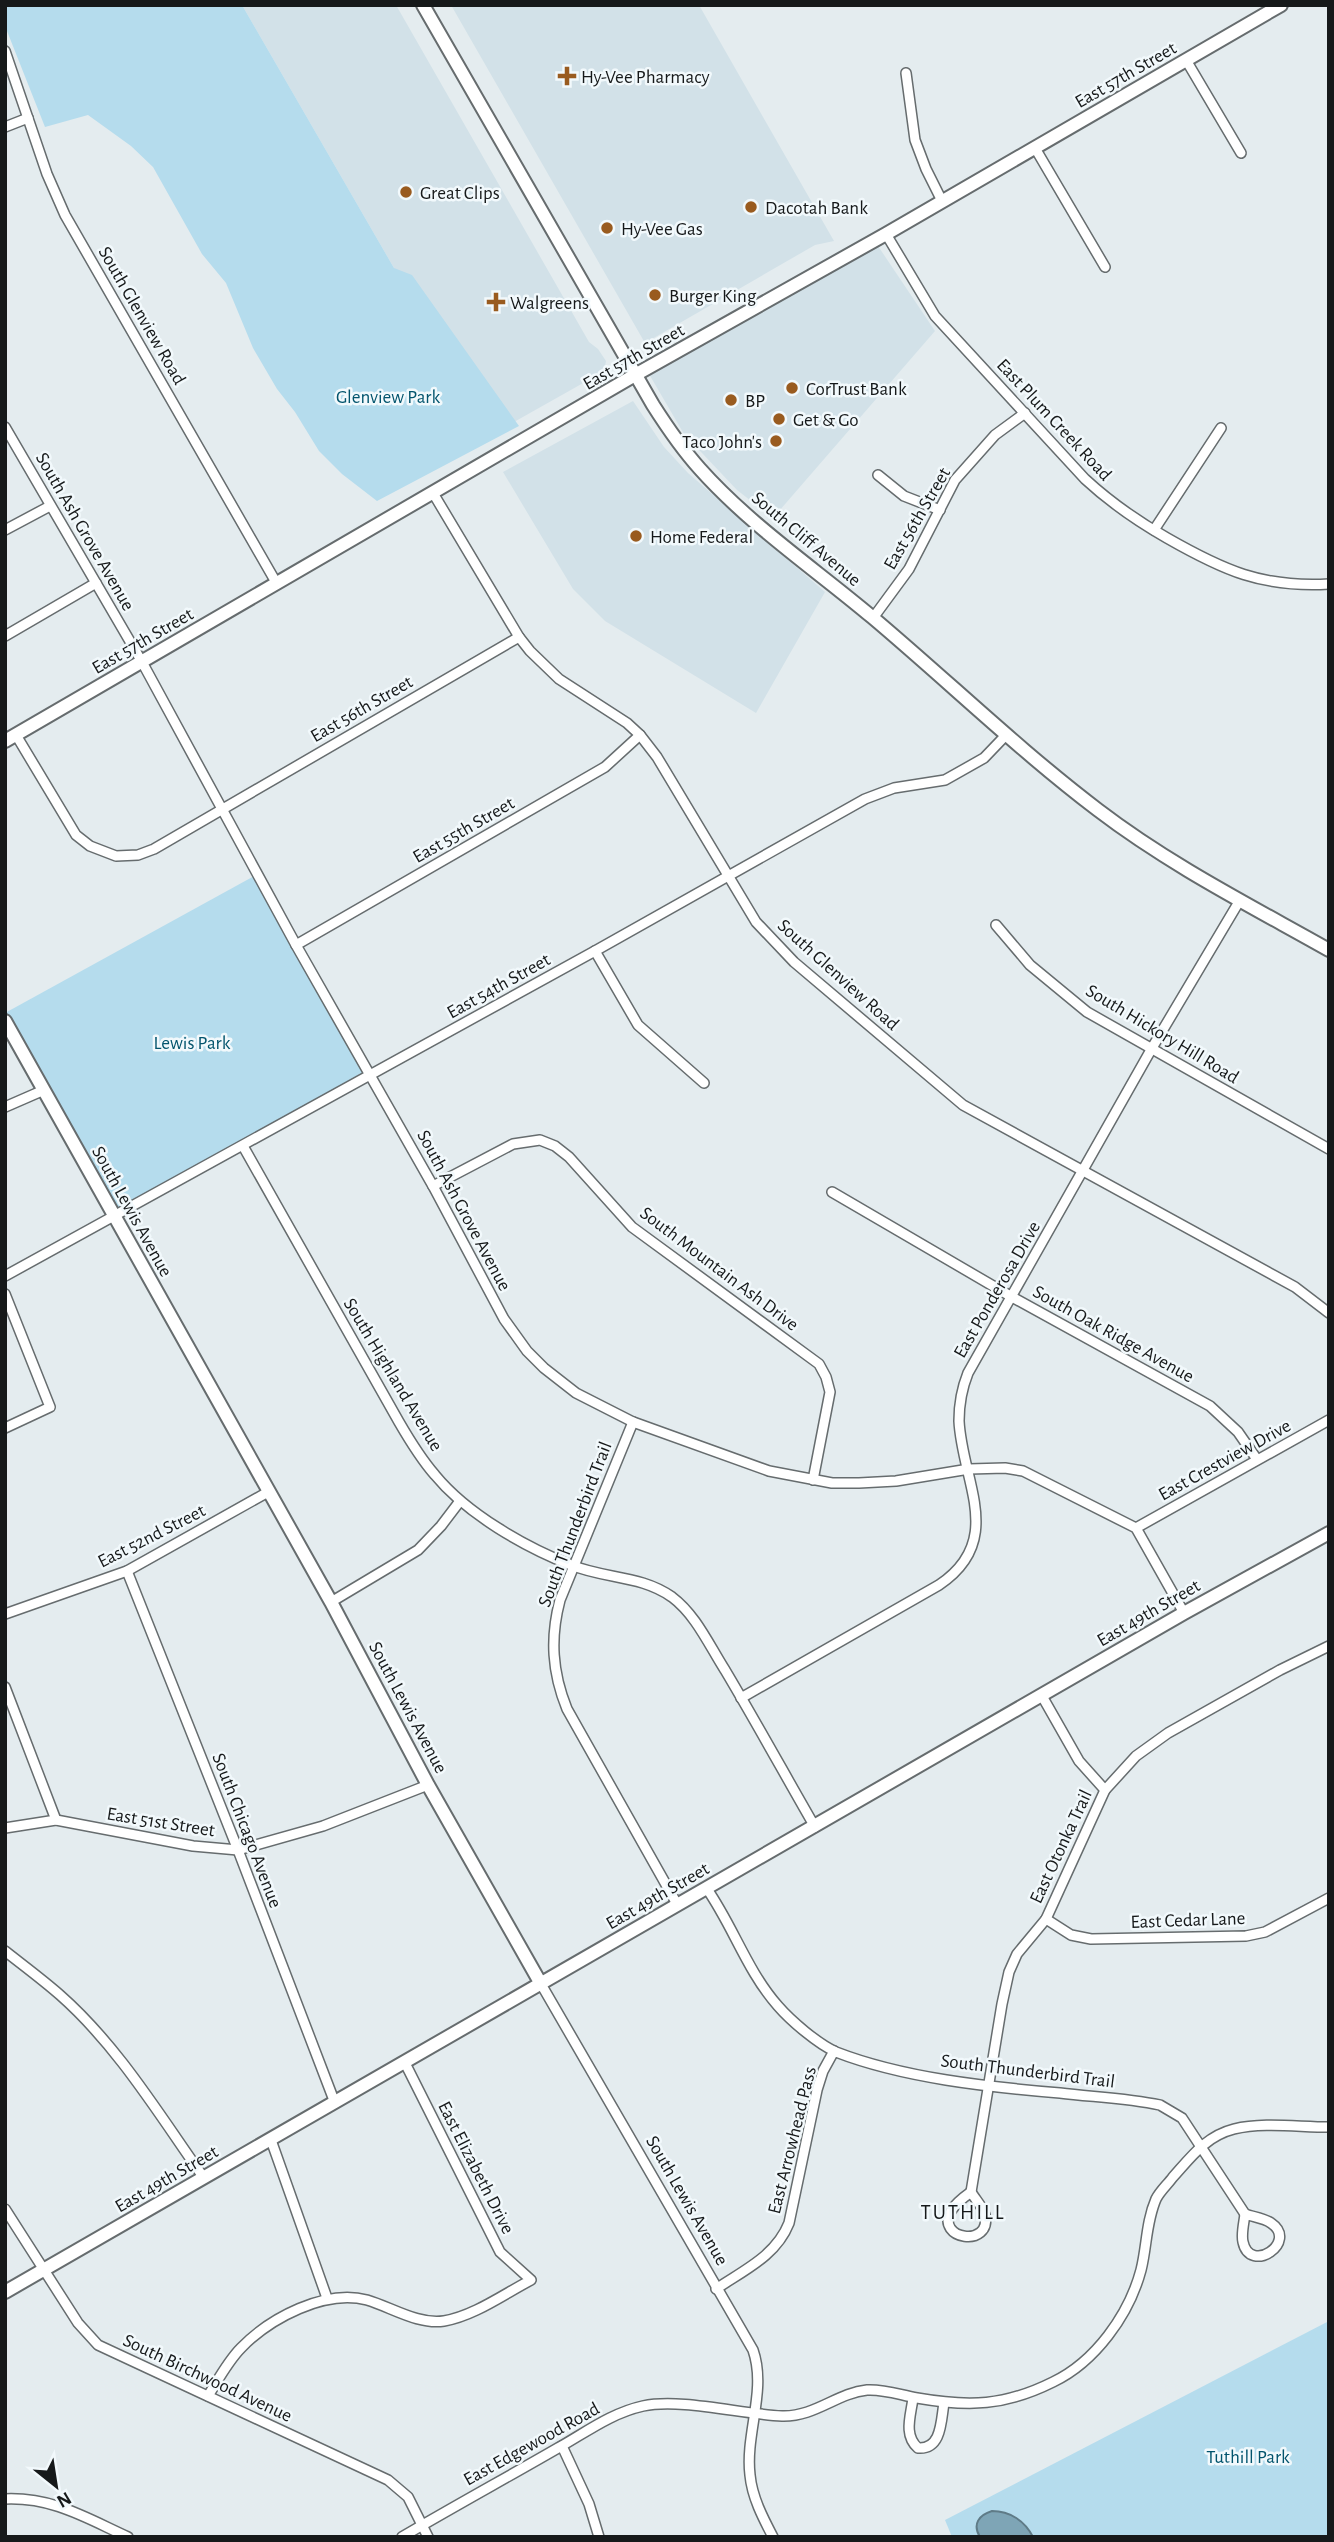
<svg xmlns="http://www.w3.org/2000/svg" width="1334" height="2542" font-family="'Alegreya Sans',sans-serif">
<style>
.built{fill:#d2e1e8}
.park{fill:#b5dced}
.water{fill:#7ea5b6;stroke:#5f7b87;stroke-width:2}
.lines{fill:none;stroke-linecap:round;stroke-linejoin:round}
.street-casing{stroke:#666c6e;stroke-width:12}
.secondary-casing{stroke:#666c6e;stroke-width:16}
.street{stroke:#fff;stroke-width:9}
.secondary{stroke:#fff;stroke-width:12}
.poi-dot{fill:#995b1f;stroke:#f2f9fc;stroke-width:2.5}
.labels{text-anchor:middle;stroke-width:5;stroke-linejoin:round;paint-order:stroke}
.street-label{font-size:19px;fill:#16191a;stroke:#f2f9fc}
.poi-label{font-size:19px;fill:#16191a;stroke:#f2f9fc;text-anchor:start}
.park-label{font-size:19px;fill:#02546d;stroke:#f2f9fc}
.neighbourhood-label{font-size:21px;letter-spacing:2px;fill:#16191a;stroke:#f2f9fc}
</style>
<rect width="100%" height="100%" fill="#e4ecef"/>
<g class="built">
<path d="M242 5H396L589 342 598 349 606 361 603 377 596 381 585 382 514 422 394 268Z"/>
<path d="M451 5H699L834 241 815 245 645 343Z"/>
<path d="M878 246 935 331 773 518 737 490 684 434 649 374Z"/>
<path d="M633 401 664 447 688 473 825 592 756 713 605 621 573 589 503 472Z"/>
</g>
<g class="park">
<path d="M5 5H242L394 268 412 275 519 426 377 501 342 474 319 451 295 412 277 389 253 348 226 283 202 254 153 167 131 146 88 115 45 127 5 26Z"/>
<path d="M258 874 371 1074 114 1216 5 1021V1013Z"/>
<path d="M1329 2321V2537H952L945 2520Z"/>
</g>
<path class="water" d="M992 2511C1010 2511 1025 2521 1033 2537H980C972 2524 979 2515 992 2511Z"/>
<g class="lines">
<g class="street-casing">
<g id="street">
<path d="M5 51 47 174 65 215 277 584"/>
<path d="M1186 60 1241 153"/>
<path d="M906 73 915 140 926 169 942 201"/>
<path d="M5 127 28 118"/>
<path d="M1035 148 1105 267"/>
<path d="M886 234 935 316 1085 479C1111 503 1137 521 1167 538 1223 570 1262 588 1329 584"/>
<path d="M5 427 142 662 296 945 433 1186 504 1319 527 1351 544 1368 576 1393 633 1422 769 1471 832 1483H859L896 1481 969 1469 1005 1468 1023 1471 1136 1528 1184 1613"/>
<path d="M878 475 904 496 940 510"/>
<path d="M433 493 519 637 530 651 559 679 627 723 640 735 657 757 756 922 794 962 963 1105 1295 1287 1329 1313"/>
<path d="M5 530 50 506"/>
<path d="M1154 530 1221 428"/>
<path d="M873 618 909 569 955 480 995 435 1025 413"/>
<path d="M5 636 96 583"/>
<path d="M16 735 76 835 90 846 116 856 138 855 154 849 519 637"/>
<path d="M996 925 1030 965 1087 1012 1329 1149"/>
<path d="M296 945 605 767 640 735"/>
<path d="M595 951 638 1025 704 1083"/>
<path d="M5 1107 44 1090"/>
<path d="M243 1146 399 1422C410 1441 421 1459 435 1475 467 1514 525 1547 571 1565 605 1579 641 1575 672 1597 696 1615 709 1645 725 1670 756 1722 785 1775 815 1827"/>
<path d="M433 1186 513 1144 540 1140 555 1146 569 1157 632 1227 819 1364 826 1377 830 1392 813 1480"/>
<path d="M832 1192 1012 1297 1210 1406 1238 1432 1256 1458"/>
<path d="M5 1276 595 951 865 799 894 788 945 780 984 758 1007 734"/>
<path d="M5 1294 50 1407 5 1428"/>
<path d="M633 1422 560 1600C550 1638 552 1672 567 1709L677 1904"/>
<path d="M1136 1528 1329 1420"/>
<path d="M127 1571 238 1850 335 2103"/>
<path d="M331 1602 418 1550 441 1526 460 1501"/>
<path d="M5 1614 127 1571 268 1492"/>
<path d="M5 1687 56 1820"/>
<path d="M1042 1696 1079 1761 1105 1790"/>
<path d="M741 1698 939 1585C1006 1540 962 1482 959 1421 959 1404 962 1388 968 1373L1152 1048 1240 900"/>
<path d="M5 1828 56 1820 193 1846 238 1850 323 1826 428 1785"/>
<path d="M707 1889C733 1926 747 1971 778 2006 791 2021 818 2044 836 2052 903 2078 988 2087 1060 2093 1093 2097 1127 2098 1160 2105L1182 2118 1245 2214"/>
<path d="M1046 1919 1071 1935 1091 1939 1246 1936 1265 1932 1329 1898"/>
<path d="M5 1951C24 1966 43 1980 60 1995 118 2046 160 2116 204 2178"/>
<path d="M541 1984 753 2350C767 2390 745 2434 750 2475 752 2497 763 2518 773 2537"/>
<path d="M271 2140 327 2298"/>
<path d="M971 2192 1002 2004 1009 1972 1017 1954 1046 1919 1105 1790 1136 1756 1168 1733 1280 1670 1329 1646"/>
<path d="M971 2192C975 2199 983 2207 985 2215 992 2248 935 2240 951 2211 955 2204 964 2197 971 2192Z"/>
<path d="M5 2209 78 2323 98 2345 388 2480 408 2497 428 2537"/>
<path d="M1245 2214C1253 2217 1264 2218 1271 2223 1299 2242 1250 2275 1243 2242 1241 2234 1244 2223 1245 2214Z"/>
<path d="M716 2289C744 2270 776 2256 789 2223L817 2090 823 2071 834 2051"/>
<path d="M208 2396C218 2380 228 2361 241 2348 270 2318 325 2289 367 2300 391 2307 418 2325 444 2321 474 2316 504 2294 531 2280L500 2252 405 2063"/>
<path d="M913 2398C911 2415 903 2435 918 2448 942 2450 941 2420 944 2403"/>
<path d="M562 2446 589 2504 599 2537"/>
<path d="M5 2499C53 2497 86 2518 128 2537"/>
<path d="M402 2537C453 2507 506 2478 558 2448 585 2433 611 2413 643 2406 680 2398 741 2414 782 2416 815 2417 837 2393 867 2390 885 2389 900 2395 917 2398 969 2407 1005 2406 1053 2382 1095 2362 1129 2315 1141 2270 1147 2246 1146 2222 1156 2199 1160 2191 1168 2184 1173 2177 1191 2157 1206 2136 1234 2129 1263 2122 1298 2127 1329 2127"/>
</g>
</g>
<g class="secondary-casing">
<g id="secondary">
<path d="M423 5 653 405C667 427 682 449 700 469 750 525 815 569 872 617 948 681 1019 750 1098 810 1170 865 1251 906 1329 950"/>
<path d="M5 741 635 375 886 234 1281 5"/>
<path d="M5 1021 331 1602 428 1785 541 1984"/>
<path d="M5 2292 1184 1613 1329 1533"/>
</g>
</g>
<use href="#street" class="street"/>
<use href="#secondary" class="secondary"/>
</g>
<g class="poi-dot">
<path d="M563.5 65.5h7v7h7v7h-7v7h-7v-7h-7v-7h7z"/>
<circle cx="406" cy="192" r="7"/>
<circle cx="751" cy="207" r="7"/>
<circle cx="607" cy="228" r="7"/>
<circle cx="655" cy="295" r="7"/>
<path d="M492.5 291.5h7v7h7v7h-7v7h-7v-7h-7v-7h7z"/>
<circle cx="792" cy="388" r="7"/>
<circle cx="731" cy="400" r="7"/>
<circle cx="779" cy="419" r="7"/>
<circle cx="776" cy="441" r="7"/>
<circle cx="636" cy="536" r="7"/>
</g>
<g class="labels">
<g class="street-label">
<text transform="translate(1125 74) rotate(-30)" y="7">East 57th Street</text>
<text transform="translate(143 315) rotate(60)" y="7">South Glenview Road</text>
<text transform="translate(633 356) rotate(-30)" y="7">East 57th Street</text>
<text transform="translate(1055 419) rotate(47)" y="7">East Plum Creek Road</text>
<text transform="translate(916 518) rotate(-60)" y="7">East 56th Street</text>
<text transform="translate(86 531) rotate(60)" y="7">South Ash Grove Avenue</text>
<text transform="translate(807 538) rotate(40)" y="7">South Cliff Avenue</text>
<text transform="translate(142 640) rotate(-30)" y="7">East 57th Street</text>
<text transform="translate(361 708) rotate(-30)" y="7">East 56th Street</text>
<text transform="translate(463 829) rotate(-30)" y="7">East 55th Street</text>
<text transform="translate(839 974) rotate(42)" y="7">South Glenview Road</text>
<text transform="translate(498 985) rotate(-29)" y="7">East 54th Street</text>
<text transform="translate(1163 1033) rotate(31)" y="7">South Hickory Hill Road</text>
<text transform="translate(465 1210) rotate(62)" y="7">South Ash Grove Avenue</text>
<text transform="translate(133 1211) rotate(61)" y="7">South Lewis Avenue</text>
<text transform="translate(720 1268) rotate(37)" y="7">South Mountain Ash Drive</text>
<text transform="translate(996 1289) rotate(-60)" y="7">East Ponderosa Drive</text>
<text transform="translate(1114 1333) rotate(29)" y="7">South Oak Ridge Avenue</text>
<text transform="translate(394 1374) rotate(59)" y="7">South Highland Avenue</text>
<text transform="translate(1224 1459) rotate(-29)" y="7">East Crestview Drive</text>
<text transform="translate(574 1524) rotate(-69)" y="7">South Thunderbird Trail</text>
<text transform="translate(151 1535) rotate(-27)" y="7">East 52nd Street</text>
<text transform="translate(1148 1612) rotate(-30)" y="7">East 49th Street</text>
<text transform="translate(409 1707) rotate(62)" y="7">South Lewis Avenue</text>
<text transform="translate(161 1821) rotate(9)" y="7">East 51st Street</text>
<text transform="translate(248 1830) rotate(69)" y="7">South Chicago Avenue</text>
<text transform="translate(1060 1846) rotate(-65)" y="7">East Otonka Trail</text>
<text transform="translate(657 1895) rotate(-30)" y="7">East 49th Street</text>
<text transform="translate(1188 1919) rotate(-2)" y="7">East Cedar Lane</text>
<text transform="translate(1028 2070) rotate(7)" y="7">South Thunderbird Trail</text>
<text transform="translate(791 2140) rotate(-76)" y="7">East Arrowhead Pass</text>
<text transform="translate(477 2167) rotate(63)" y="7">East Elizabeth Drive</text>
<text transform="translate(166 2178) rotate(-30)" y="7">East 49th Street</text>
<text transform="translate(688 2200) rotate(60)" y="7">South Lewis Avenue</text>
<text transform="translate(208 2377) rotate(25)" y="7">South Birchwood Avenue</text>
<text transform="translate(531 2443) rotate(-29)" y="7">East Edgewood Road</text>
</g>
<g class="poi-label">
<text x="581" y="83">Hy-Vee Pharmacy</text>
<text x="420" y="199">Great Clips</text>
<text x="765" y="214">Dacotah Bank</text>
<text x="621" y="235">Hy-Vee Gas</text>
<text x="669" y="302">Burger King</text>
<text x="510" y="309">Walgreens</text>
<text x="806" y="395">CorTrust Bank</text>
<text x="745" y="407">BP</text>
<text x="793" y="426">Get &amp; Go</text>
<text x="762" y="448" text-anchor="end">Taco John's</text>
<text x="650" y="543">Home Federal</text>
</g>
<g class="park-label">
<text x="388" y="403">Glenview Park</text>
<text x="192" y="1049">Lewis Park</text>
<text x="1248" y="2463">Tuthill Park</text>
</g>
<g class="neighbourhood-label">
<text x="963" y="2219">TUTHILL</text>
</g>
</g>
<rect width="1334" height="2542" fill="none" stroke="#16191a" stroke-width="14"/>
<g transform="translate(56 2486) rotate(150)" stroke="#f2f9fc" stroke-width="5" paint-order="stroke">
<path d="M0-5L12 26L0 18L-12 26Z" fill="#16191a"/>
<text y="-10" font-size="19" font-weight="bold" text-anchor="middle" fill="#16191a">N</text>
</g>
</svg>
